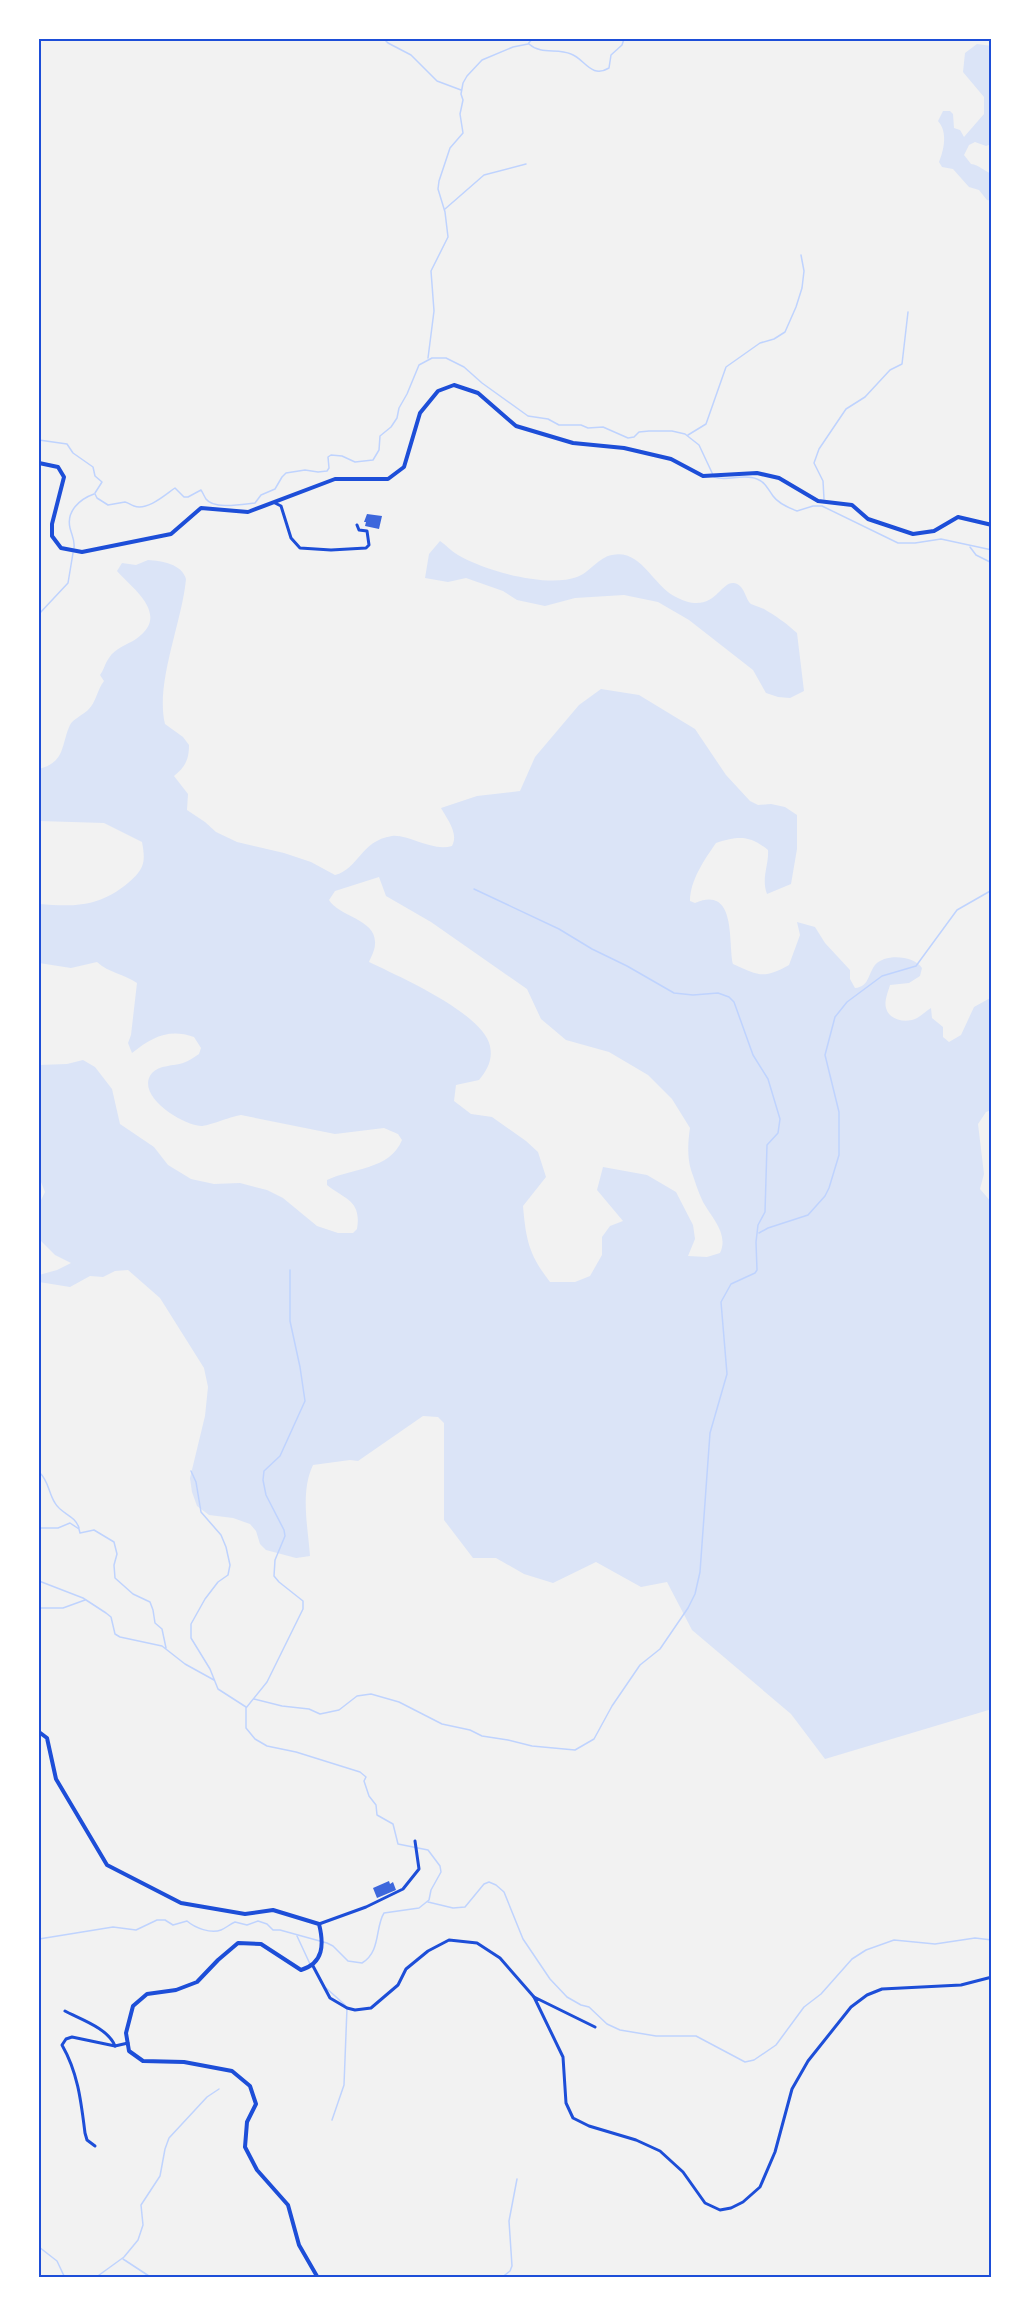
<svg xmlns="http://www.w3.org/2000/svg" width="1031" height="2317" font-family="'DM Sans',sans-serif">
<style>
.green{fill:#dbe4f7;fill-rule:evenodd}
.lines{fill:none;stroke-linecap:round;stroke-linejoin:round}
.stream{stroke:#bfd3fe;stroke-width:1.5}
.building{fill:#3d67dc}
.minor{stroke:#1d4ed8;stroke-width:3}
.tertiary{stroke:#1d4ed8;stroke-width:4}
.neatline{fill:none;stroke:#1d4ed8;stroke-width:2}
</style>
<rect width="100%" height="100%" fill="#f2f2f2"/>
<g class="green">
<path d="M977 44 992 46V144L986 146 975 142 969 145 964 155 971 164C979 165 984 171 992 174V201L987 200 979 190 969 187 953 169 942 167 939 162C944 150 948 132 938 121L943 111H950L953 114 954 128 960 130 964 137 984 114V97L963 72 965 53Z"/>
<path d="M440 541C446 545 451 551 458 555 485 571 547 588 577 577 589 573 599 557 612 555 641 549 652 584 674 596 714 618 719 581 734 583 745 585 745 599 751 604 755 606 760 607 764 609 776 616 786 623 797 633L804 691 790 698 778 697 766 693 753 670 689 620 658 602 624 595 575 598 545 606 517 600 503 591 466 578 448 582 425 578 429 554Z"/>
<path d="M148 560C162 561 182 564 186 579 182 623 155 683 165 724L183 737 189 745C189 760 185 767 174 776L188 794 187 810 205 822 216 832 237 842 284 853 311 862 335 875C359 869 360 841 392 836 408 834 432 852 452 846 459 833 447 819 441 808L477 796 520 791 535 757 579 705 601 689 639 695 695 729 726 775 750 801 758 805 771 804 785 807 797 815V849L791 884 767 894C761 878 769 866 768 850 749 835 739 836 716 843 705 859 690 880 690 901L695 903C737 885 728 943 733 964 759 976 764 979 789 965L800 935 797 922 815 927 825 943 850 970V979L855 988C869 987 868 974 875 965 886 953 914 956 922 968L920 976 909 983 890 985C888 992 884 1001 886 1008 889 1020 905 1023 915 1019 920 1017 926 1011 931 1008L932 1018 943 1027V1037L949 1042 961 1035 974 1007 992 997V1110L986 1112 978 1124 984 1174 980 1189 992 1203V1709L825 1759 791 1714 692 1630 667 1582 641 1587 596 1562 553 1583 524 1574 496 1558H473L444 1520V1423L438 1417 423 1416 358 1461 350 1460 313 1465C300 1492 308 1527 310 1556L296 1558 266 1550 260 1544 256 1531 250 1524 233 1518 209 1515 197 1506 192 1492 190 1478 205 1416 208 1387 204 1368 160 1298 128 1270 115 1271 103 1277 90 1276 70 1287 39 1282V1275L57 1270 71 1263 55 1255 39 1239V1204L45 1192 39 1177V1065L67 1064 83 1060 95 1067 112 1089 120 1124 154 1147 168 1165 191 1179 214 1184 240 1183 267 1190 283 1198 317 1226 338 1233H353L357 1229C362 1200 344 1199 327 1185V1180C352 1168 390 1170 402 1140L398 1134 384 1128 335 1134 241 1115C229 1117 209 1126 201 1126 182 1125 134 1095 152 1073 159 1065 174 1066 183 1063 189 1061 194 1057 199 1054L201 1048 194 1037C169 1028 152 1037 132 1053L128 1043 131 1035 137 983C124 974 109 973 97 962L71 968 39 963V904C75 907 99 907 128 883 144 869 146 863 142 842L104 823 39 821V769C66 762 61 744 70 725 73 719 83 715 88 710 96 703 97 690 104 681L100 675C104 670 105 663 109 658 115 648 127 645 136 639 171 615 133 589 117 571L122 563 136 565ZM379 877 386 896 431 922 527 989 541 1019 566 1040 609 1052 648 1075 672 1099 690 1128C688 1141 687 1157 691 1170 695 1181 698 1192 703 1202 712 1218 729 1234 720 1253L707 1257 688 1256 695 1239 693 1225 676 1192 647 1175 603 1167 597 1190 623 1221 610 1226 602 1237V1255L590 1276 575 1282H550C529 1255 526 1240 523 1206L546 1177 538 1152 526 1141 492 1117 471 1114 454 1101 456 1085 479 1080C487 1070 493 1060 490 1046 483 1013 398 976 369 962 371 957 375 950 375 944 377 919 339 917 329 900L335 891Z"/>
</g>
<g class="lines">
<g class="stream">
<path d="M384 39 388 43 411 55 437 81 461 90"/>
<path d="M529 44C541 55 557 48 571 54 585 59 591 79 609 68L611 55 622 45 624 39"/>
<path d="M445 209 484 175 526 164"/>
<path d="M428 358 434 311 431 271 448 237 445 212 438 189 439 181 450 148 463 133 460 114 463 100 461 94 463 83 467 76 482 60 513 47 528 44 532 39"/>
<path d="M688 435 706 424 726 367 760 343 774 339 785 332 796 307 802 288 804 271 801 255"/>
<path d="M39 440 67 444 73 453 93 467 95 476 102 482 95 493"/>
<path d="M95 494 97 498 108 505 125 502C129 503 131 505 134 506 148 511 166 494 175 488L184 497H188L201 490C203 493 204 496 206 499 214 510 244 504 255 503L261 495 275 489 282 477 286 473 305 470 318 472 327 471 329 468 328 457 331 455 342 456 355 462 373 460 379 450 380 436 391 427 397 418 399 408 407 394 419 365 432 358H446L464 367 482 383 528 416 548 419 559 425H581L588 428 603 427 628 438 634 437 639 432 649 431H672L685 434 699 445 714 477C727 482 743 473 757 479 765 482 768 489 773 496 778 503 789 508 797 511L813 506H822L898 543H915L941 539 992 550"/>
<path d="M824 499 823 481 814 463 819 449 846 409 865 397 890 370 902 364 908 312"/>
<path d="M970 547 976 555 992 563"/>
<path d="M74 548C75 540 72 536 70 528 66 511 80 499 94 494"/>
<path d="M39 614 68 583 73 553"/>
<path d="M759 1233 768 1228 808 1215 825 1196 829 1188 839 1155V1112L825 1055 835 1017 847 1002 882 976 916 966 957 910 992 890"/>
<path d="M39 1413V1419"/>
<path d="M191 1471 196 1482 201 1512 221 1535 226 1547 230 1565 228 1575 218 1582 205 1599 191 1624V1638L210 1669 218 1689 246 1707"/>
<path d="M39 1472C49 1481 48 1492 55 1503 61 1514 75 1515 79 1528"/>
<path d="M39 1528H58L70 1523 79 1529 80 1533 94 1530 114 1542 117 1554 114 1565 115 1578 133 1594 150 1602 153 1610 155 1623 162 1629 166 1648"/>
<path d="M39 1581 83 1598 106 1613 111 1617 115 1634 120 1637 162 1646 185 1664 214 1680"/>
<path d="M39 1608H63L85 1600"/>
<path d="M254 1699 282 1706 309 1709 320 1714 339 1710 357 1696 371 1694 399 1702 442 1724 470 1730 482 1736 508 1740 532 1746 575 1750 594 1739 612 1706 640 1665 660 1649 688 1608 695 1594 700 1572 710 1433 727 1374 721 1302 731 1284 755 1273 757 1270 756 1242 758 1225 765 1212 767 1145 778 1133 780 1119 768 1079 753 1055 734 1002 729 997 718 993 693 995 674 993 627 966 592 949 559 929 474 889"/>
<path d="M428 1902 453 1908 465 1907 484 1884 489 1882 496 1885 504 1892 523 1939 550 1979 567 1997 581 2005 589 2007 607 2024 620 2030 656 2036H696L745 2062 754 2060 776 2045 804 2007 821 1994 852 1959 866 1950 894 1940 935 1944 975 1938 992 1940"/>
<path d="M297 1936 310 1964"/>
<path d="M39 1939 113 1927 136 1930 157 1920H165L173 1925 187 1921C195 1928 211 1934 221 1930 226 1928 230 1924 235 1922L247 1925 258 1921 267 1924 273 1930H280L327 1943 333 1946 348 1961 362 1963C381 1952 375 1927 384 1913L419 1908 429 1900 431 1890 441 1872 440 1866 428 1850 398 1844 393 1824 377 1815 376 1805 369 1796 364 1781 366 1777 360 1772 296 1752 267 1746 255 1739 246 1728V1708L267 1682 303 1609V1601L279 1582 274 1576 275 1560 285 1536 284 1530 266 1495 263 1480 264 1471 280 1456 305 1401 300 1367 290 1321V1270"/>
<path d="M326 1988 344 2004 347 2008 344 2085 332 2120"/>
<path d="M39 2247 57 2261 65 2278"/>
<path d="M123 2259 152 2278"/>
<path d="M95 2278 124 2257 138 2240 143 2225 141 2205 160 2176 165 2149 169 2138 207 2097 219 2089"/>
<path d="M501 2278 510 2271 512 2266 509 2221 517 2179"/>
</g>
</g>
<g class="building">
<path d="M367 514 382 516 379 529 365 526 366 522H364Z"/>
<path d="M389 1881 390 1884 393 1882 396 1890 377 1898 373 1888Z"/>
</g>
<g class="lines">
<g class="minor">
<path d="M275 503 281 506 291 538 300 548 331 550 366 548 369 545 367 531 359 530 357 525"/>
<path d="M319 1924 366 1907 403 1889 419 1869 415 1841"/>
<path d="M313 1966 330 1998 347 2008 355 2010 371 2008 398 1985 406 1969 428 1951 449 1940 477 1943 500 1958 534 1997"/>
<path d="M65 2011C80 2019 108 2028 115 2046"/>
<path d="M595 2027 534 1997 563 2057 566 2103 573 2118 589 2126 636 2140 660 2151 683 2172 705 2203 720 2210 731 2208 743 2202 760 2187 775 2152 792 2089 808 2061 851 2007 867 1995 882 1989 961 1985 992 1977"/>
<path d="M95 2146 87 2140 85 2133C81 2101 78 2073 62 2045L66 2039 72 2037 115 2046 128 2043"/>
</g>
<g class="tertiary">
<path d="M39 463 58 467 64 477 52 524V536L61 548 82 552 171 534 201 508 248 512 335 479H388L404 467 420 413 438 391 454 385 478 393 516 426 573 443 624 448 671 459 703 476 757 473 779 478 818 501 852 505 868 519 913 534 934 531 958 517 992 525"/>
<path d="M39 1732 47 1738 56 1779 107 1865 181 1903 245 1914 273 1910 319 1924C324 1944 324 1963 301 1970L261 1944 238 1943 218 1960 197 1982 176 1990 147 1994 133 2006 126 2033 129 2051 143 2061 184 2062 232 2071 250 2086 256 2104 247 2122 245 2147 257 2170 288 2205 299 2245 318 2278"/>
</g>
</g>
<rect width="1031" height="2317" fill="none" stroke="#ffffff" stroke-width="81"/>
<rect x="40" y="40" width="950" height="2236" class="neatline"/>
</svg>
